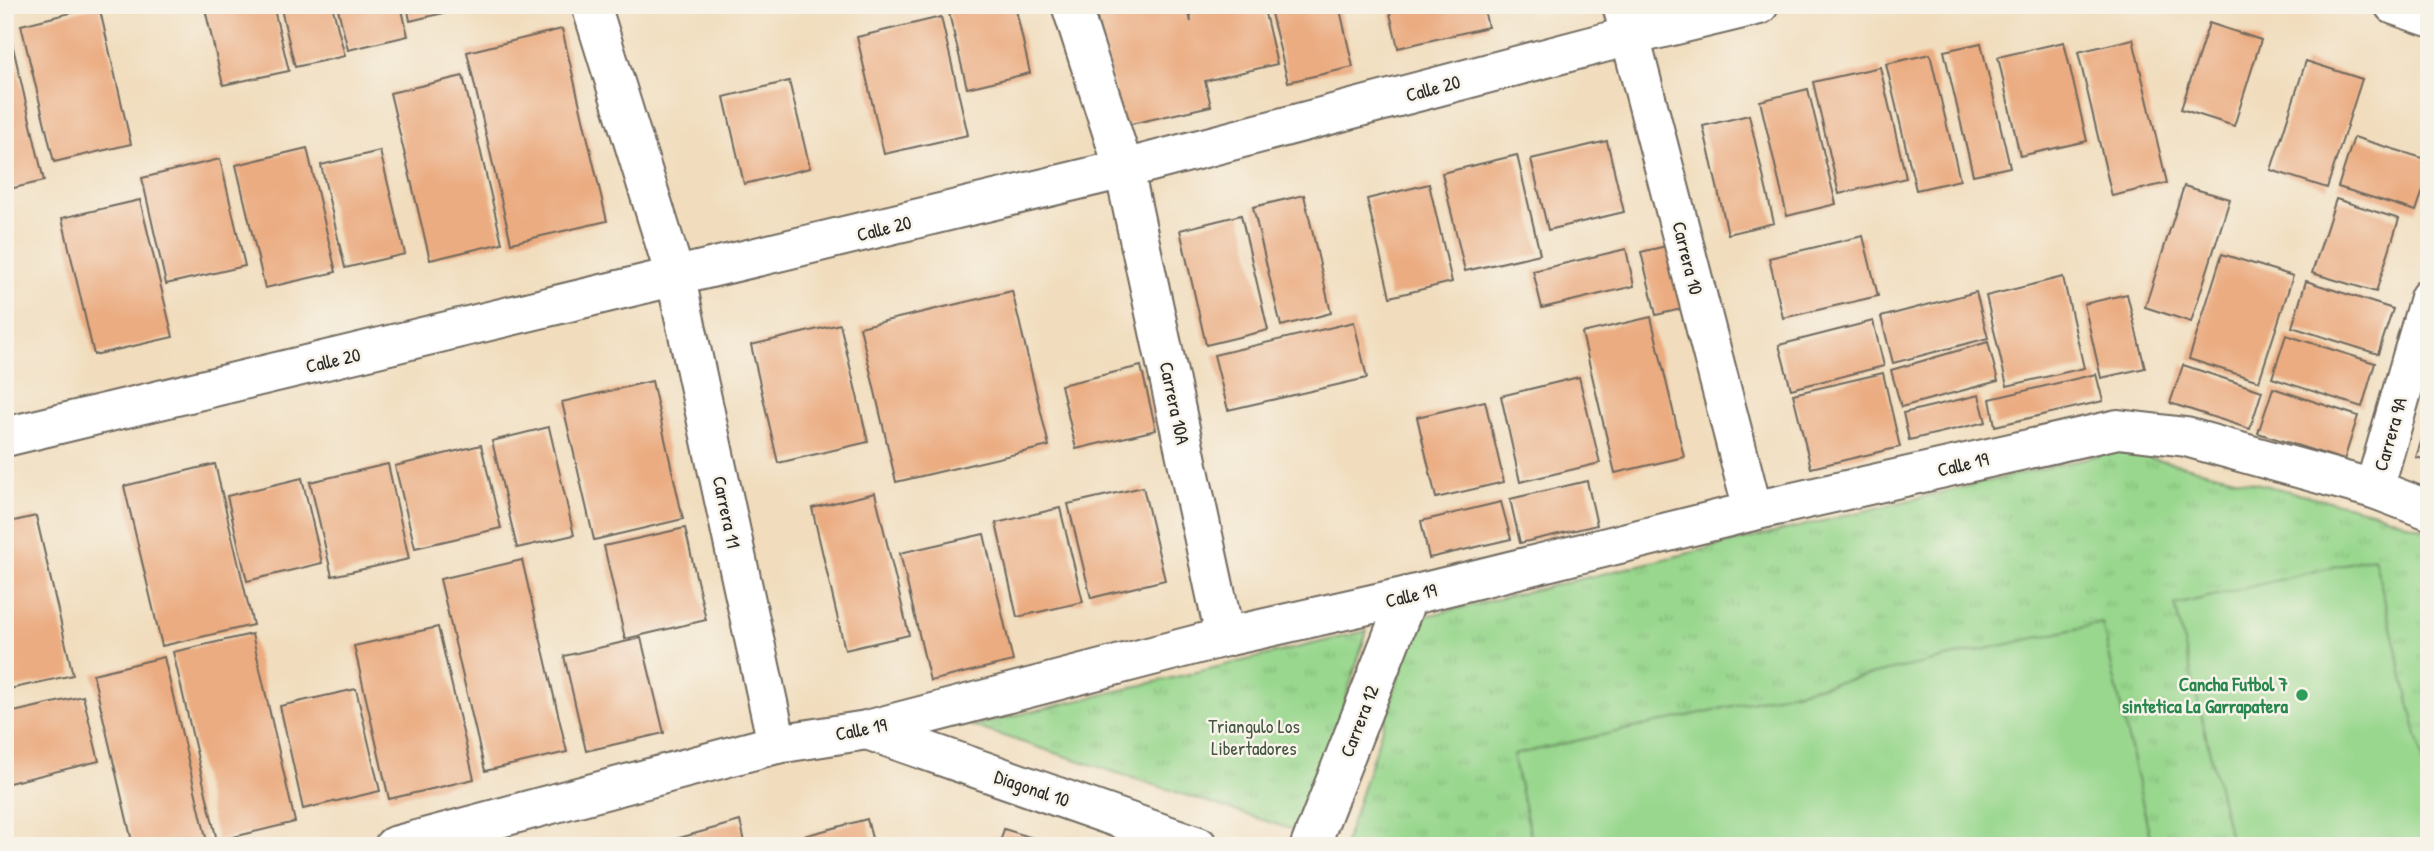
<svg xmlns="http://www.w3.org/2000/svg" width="2434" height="851" font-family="'Patrick Hand',sans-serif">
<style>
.park{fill:url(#park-tufts);stroke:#62815c;stroke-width:2}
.pitch{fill:#98d78d;stroke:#62815c;stroke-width:2}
.building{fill:#ebac81}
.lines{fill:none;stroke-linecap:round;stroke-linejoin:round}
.minor-casing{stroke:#70695e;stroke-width:42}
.minor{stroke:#fff;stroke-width:38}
.leisure-dot{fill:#2e9e5b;stroke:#f7f3e8;stroke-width:2.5}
.labels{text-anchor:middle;stroke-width:5;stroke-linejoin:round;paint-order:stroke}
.street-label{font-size:19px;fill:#2b2b2b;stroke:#f7f3e8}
.leisure-label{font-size:19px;font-weight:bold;fill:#27864d;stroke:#f7f3e8;text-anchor:end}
.park-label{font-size:19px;fill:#465644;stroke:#f7f3e8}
</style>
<defs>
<pattern id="park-tufts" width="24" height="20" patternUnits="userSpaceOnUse" patternTransform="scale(1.75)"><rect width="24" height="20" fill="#98d78d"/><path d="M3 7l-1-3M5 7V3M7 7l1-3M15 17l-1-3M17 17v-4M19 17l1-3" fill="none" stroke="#83b97a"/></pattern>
</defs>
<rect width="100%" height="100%" fill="#f7f3e8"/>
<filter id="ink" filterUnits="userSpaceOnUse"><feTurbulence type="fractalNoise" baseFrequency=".0143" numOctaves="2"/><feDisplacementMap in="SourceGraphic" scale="14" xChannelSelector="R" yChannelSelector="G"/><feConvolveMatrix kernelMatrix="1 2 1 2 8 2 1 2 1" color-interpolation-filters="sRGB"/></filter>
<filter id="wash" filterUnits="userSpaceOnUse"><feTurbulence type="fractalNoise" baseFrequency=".00686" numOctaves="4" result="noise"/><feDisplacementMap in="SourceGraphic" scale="28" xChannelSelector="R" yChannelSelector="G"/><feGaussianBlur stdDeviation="1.57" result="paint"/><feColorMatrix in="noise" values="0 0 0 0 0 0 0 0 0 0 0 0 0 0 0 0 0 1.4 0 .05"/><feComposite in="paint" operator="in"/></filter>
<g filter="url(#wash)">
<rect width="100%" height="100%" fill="#f1ddbd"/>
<g class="park">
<path d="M2119 450 2375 512 2429 531V846H1344L1418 618Z"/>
<path d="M1367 631 1303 833 972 726Z"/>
</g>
<g class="pitch">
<path d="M2374 557 2429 785V846H2232L2175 605Z"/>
<path d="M2102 623 2152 846H1533L1513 755Z"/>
</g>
<g id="blocks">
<g class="building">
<path d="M204 5H273L289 71 223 85Z"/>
<path d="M280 5H332L345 56 295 67Z"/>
<path d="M337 5H401L408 36 348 50Z"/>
<path d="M407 5H463L464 8 410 21Z"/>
<path d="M947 5H1015L1030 73 967 88Z"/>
<path d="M1094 5H1187L1191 22 1189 5H1263L1277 64 1205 81 1211 106 1122 126Z"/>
<path d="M1269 5H1339L1353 67 1288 82Z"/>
<path d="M1388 5H1483L1488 27 1398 48Z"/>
<path d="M99 6 131 144 54 162 21 25Z"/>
<path d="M941 17 968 135 884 154 857 37Z"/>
<path d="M2209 23 2261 40 2234 126 2181 109Z"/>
<path d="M562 29 607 221 511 243 467 52Z"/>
<path d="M9 30 44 181 5 190V31Z"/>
<path d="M2133 39 2167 183 2112 196 2078 52Z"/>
<path d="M2064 42 2087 141 2020 156 1998 57Z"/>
<path d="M1981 43 2010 167 1973 175 1944 51Z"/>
<path d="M1930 54 1960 180 1916 190 1886 64Z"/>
<path d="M2306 61 2362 79 2327 188 2271 170Z"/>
<path d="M1880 67 1906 178 1839 194 1813 82Z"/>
<path d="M463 76 502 243 430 260 390 93Z"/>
<path d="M789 81 810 168 744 184 724 97Z"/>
<path d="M1808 89 1836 204 1787 216 1760 101Z"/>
<path d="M1749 115 1774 223 1728 234 1703 126Z"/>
<path d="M2354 137 2429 160V173L2416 211 2338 187Z"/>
<path d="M1607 141 1624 212 1548 230 1531 159Z"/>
<path d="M307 148 336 272 265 288 236 165Z"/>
<path d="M380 151 405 254 345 268 321 165Z"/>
<path d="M1517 155 1540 254 1465 271 1442 173Z"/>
<path d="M220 159 245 266 166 284 142 178Z"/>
<path d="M1429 184 1452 282 1390 297 1367 199Z"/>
<path d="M2184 186 2230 199 2191 322 2145 307Z"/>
<path d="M1304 195 1331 313 1281 326 1253 207Z"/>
<path d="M2336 199 2399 219 2376 292 2312 273Z"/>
<path d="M140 200 173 337 94 355 62 218Z"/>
<path d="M1241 215 1268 330 1206 345 1180 230Z"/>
<path d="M1863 236 1878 296 1783 318 1769 258Z"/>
<path d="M1679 243 1694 306 1656 315 1641 252Z"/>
<path d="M1626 249 1634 286 1542 308 1533 271Z"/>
<path d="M2222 254 2293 276 2259 381 2189 359Z"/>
<path d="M2063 277 2084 368 2007 386 1986 296Z"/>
<path d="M2306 281 2393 309 2378 354 2292 327Z"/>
<path d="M1012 291 1049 446 896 482 860 327Z"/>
<path d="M1976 292 1988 338 1893 363 1881 317Z"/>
<path d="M2127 294 2145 368 2101 378 2084 304Z"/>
<path d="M1651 317 1684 457 1615 473 1582 333Z"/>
<path d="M1873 321 1884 366 1791 389 1779 345Z"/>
<path d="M1354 322 1367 378 1228 410 1214 355Z"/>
<path d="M840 324 868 442 778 463 751 345Z"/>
<path d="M2286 335 2375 363 2362 407 2272 378Z"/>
<path d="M1988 342 1998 381 1901 407 1891 370Z"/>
<path d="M2183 365 2262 391 2250 429 2170 403Z"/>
<path d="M1141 366 1156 430 1076 449 1061 385Z"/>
<path d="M1883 373 1900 447 1811 468 1793 394Z"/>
<path d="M2096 374 2103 401 1995 426 1990 399Z"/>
<path d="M1579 377 1600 463 1520 482 1501 396Z"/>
<path d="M652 381 683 519 594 540 562 402Z"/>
<path d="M2273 388 2358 416 2344 460 2258 433Z"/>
<path d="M1979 395 1986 422 1909 440 1903 413Z"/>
<path d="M1485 401 1504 482 1436 498 1417 417Z"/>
<path d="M2429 418V461L2416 457Z"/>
<path d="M549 427 574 535 517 548 492 441Z"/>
<path d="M481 445 501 528 415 548 395 466Z"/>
<path d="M215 464 253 625 162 646 124 486Z"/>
<path d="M388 464 409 559 332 576 310 482Z"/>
<path d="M302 478 322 563 247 581 227 496Z"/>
<path d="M1587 481 1597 525 1520 543 1510 499Z"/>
<path d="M1143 487 1165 580 1091 598 1068 504Z"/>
<path d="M875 493 909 635 845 650 812 508Z"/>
<path d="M1501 502 1511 539 1429 558 1421 521Z"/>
<path d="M1060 508 1083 602 1017 617 996 523Z"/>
<path d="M36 516 73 675 5 690V523Z"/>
<path d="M685 528 706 620 625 639 604 546Z"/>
<path d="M984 534 1013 661 930 681 900 553Z"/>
<path d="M522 560 567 752 485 771 440 579Z"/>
<path d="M438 627 474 779 389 799 354 646Z"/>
<path d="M252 634 295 822 217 841 173 652Z"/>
<path d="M641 638 664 733 586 751 564 656Z"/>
<path d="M164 657 208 846H133L93 674Z"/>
<path d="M356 689 380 791 303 809 280 706Z"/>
<path d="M83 696 99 761 5 784V714Z"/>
<path d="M867 819 874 846H770V845Z"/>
<path d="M740 821 746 846H666L665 842Z"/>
<path d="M1004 829 1056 845V846H999Z"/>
</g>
</g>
</g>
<g filter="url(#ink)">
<use href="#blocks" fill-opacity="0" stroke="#70695e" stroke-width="2"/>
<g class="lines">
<g class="minor-casing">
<g id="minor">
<path d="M591 5 676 279 777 744"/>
<path d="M1071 5 1124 169 1225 637"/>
<path d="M1622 5 1753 511"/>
<path d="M2394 5 2429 17"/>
<path d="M5 437 1124 169 1630 36 1759 5"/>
<path d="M2374 489 2429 298"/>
<path d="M867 730 1198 846"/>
<path d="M394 846 777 744 867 730 1225 637 1408 596 1753 511 2118 429 2186 437 2374 489 2429 510"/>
<path d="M1310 846 1408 596"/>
</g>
</g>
<use href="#minor" class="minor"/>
</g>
</g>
<circle class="leisure-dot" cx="2302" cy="695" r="7"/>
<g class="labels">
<g class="street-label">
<text transform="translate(1433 88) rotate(-15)" y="7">Calle 20</text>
<text transform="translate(884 228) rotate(-14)" y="7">Calle 20</text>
<text transform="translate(1688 258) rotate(76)" y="7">Carrera 10</text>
<text transform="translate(333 360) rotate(-13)" y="7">Calle 20</text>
<text transform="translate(1175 403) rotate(78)" y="7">Carrera 10A</text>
<text transform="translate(2390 434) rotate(-74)" y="7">Carrera 9A</text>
<text transform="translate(1963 464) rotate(-13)" y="7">Calle 19</text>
<text transform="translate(727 512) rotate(78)" y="7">Carrera 11</text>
<text transform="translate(1411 595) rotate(-13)" y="7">Calle 19</text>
<text transform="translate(1359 721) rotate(-69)" y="7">Carrera 12</text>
<text transform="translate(861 729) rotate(-11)" y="7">Calle 19</text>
<text transform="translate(1032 788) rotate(19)" y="7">Diagonal 10</text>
</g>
<g class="leisure-label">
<text x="2288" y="691">Cancha Futbol 7<tspan x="2288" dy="22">sintetica La Garrapatera</tspan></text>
</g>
<g class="park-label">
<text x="1254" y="733">Triangulo Los<tspan x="1254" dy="22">Libertadores</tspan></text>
</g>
</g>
<rect width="2434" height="851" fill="none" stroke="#f7f3e8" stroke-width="28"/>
</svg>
